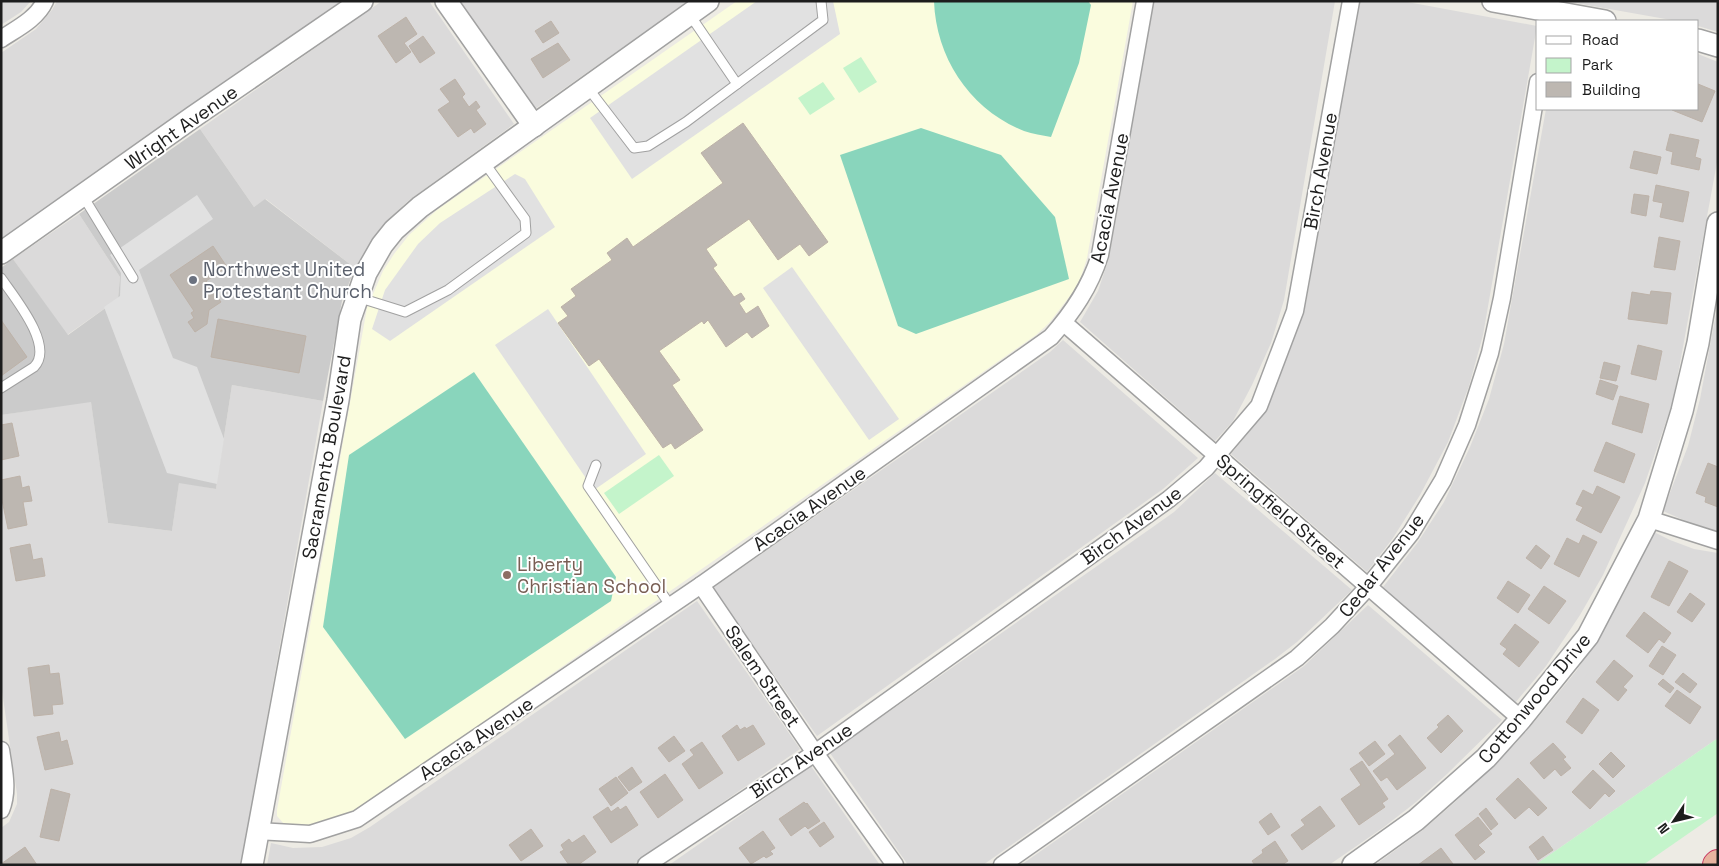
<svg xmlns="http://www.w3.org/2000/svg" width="1719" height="866" font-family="'Space Grotesk',sans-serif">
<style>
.residential{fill:#dbdada}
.education{fill:#fafcde}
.religious{fill:#cbcbcb}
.park{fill:#c4f4cb}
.pitch{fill:#89d5bc}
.parking{fill:#e1e1e1}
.building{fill:#bdb7b1;stroke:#bdb2a8}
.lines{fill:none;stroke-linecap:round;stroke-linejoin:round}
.service-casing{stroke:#a1a1a1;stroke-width:11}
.minor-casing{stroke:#a1a1a1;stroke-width:19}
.tertiary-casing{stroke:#a1a1a1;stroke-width:24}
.trunk-casing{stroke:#c7345f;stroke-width:30}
.service{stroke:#fff;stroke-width:9}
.minor{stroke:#fff;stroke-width:16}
.tertiary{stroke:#fff;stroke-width:21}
.trunk{stroke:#e8b4a0;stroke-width:28}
.worship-dot{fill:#6b7280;stroke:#fff;stroke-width:2}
.education-dot{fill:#8d6e63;stroke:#fff;stroke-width:2}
.labels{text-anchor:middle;stroke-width:4;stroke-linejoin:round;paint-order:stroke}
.street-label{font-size:19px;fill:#1d1d1d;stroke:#fff}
.worship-label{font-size:19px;fill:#5b616d;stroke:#fff;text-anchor:start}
.education-label{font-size:19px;fill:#785e54;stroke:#fff;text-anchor:start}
</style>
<rect width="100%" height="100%" fill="#edebe4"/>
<g class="residential">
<path d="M1 1H31L21 12 1 25Z"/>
<path d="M57 1H341L1 239V53L36 29 52 10Z"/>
<path d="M382 1H429L514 124 408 201 392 216 378 233 355 268 266 199 254 207 200 129Z"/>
<path d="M460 1H689L535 109Z"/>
<path d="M1154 1H1335L1284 300 1271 343 1252 385 1233 421 1215 441 1080 322 1098 291 1109 258Z"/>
<path d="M1360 1H1402L1537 26 1483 335 1469 386 1448 442 1420 495 1393 538 1367 572 1231 454 1250 431 1267 404 1290 350 1306 303Z"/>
<path d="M1564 1H1718V32L1698 26V21H1677Z"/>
<path d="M1698 54 1718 62V157L1673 401 1645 483 1603 575 1580 615 1546 666 1515 703 1383 587 1418 542 1444 502 1470 447 1489 399 1504 344 1546 109H1698Z"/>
<path d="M79 214 120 277 118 299 67 335 13 259Z"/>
<path d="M1718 303V531L1688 522 1663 511 1688 446 1700 399Z"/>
<path d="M1063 340 1198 458 1163 489 817 736 713 588 1050 352Z"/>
<path d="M232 385 323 401 241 865H1V828L9 822 17 804V794L1 684V415L91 401 108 523 172 531 179 482 216 489Z"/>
<path d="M1215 473 1352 590 1297 642 1275 659 983 865H908L830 753 1150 529 1174 512Z"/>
<path d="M1654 532 1670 540 1694 549 1718 553V738L1535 865H1375L1423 830 1454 803 1516 743 1546 708 1577 670 1601 633 1625 591Z"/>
<path d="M697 601 800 749 632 865H267L271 843 293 848 322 847 351 838 370 827Z"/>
<path d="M1368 605 1502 720 1447 774 1416 802 1384 827 1329 865H1021L1304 666Z"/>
<path d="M811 766 880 865H669Z"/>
</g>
<path class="education" d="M737 1H1133L1087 258 1081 277 1073 292 1049 323 1036 335 356 811 314 825 295 826 284 824 277 816V810L367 308 383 271 394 254 409 235 437 210Z"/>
<path class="religious" d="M200 129 254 207 265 199 355 268 342 301 323 401 232 385 216 489 179 483 172 531 108 523 91 402 1 415V268L13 259 68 335 118 299 120 277 79 214Z"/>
<g class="park">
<path d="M861 57 877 82 859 93 843 68Z"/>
<path d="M823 82 835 99 810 115 798 98Z"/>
<path d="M659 455 674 476 619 514 604 493Z"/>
<path d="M1718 738V813L1643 865H1535Z"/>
</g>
<g class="pitch">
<path d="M934 1H1088L1091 5 1079 63 1051 137C1042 135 1033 134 1024 131 971 110 936 59 934 1Z"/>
<path d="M921 128 1001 155 1055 217 1069 279 916 334 898 326 840 155Z"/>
<path d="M474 372 616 577 611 601 405 739 323 627 349 455Z"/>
</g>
<g class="parking">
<path d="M757 1H833L840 34 632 179 590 118Z"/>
<path d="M515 174 525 179 555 227 390 341 372 329 385 290 418 244 440 223Z"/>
<path d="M197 195 213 219 139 270 173 358 197 367 224 439 217 484 167 473 104 307 120 296 121 273 110 255Z"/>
<path d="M792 267 899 419 869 440 763 288Z"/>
<path d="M548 309 646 454 594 490 495 345Z"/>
</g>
<g class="building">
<path d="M406 17 417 34 404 43 411 52 396 63 378 36Z"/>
<path d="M551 21 559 33 543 43 535 31Z"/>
<path d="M423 36 435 53 420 63 409 46Z"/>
<path d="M558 43 570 60 543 78 531 59Z"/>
<path d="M455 79 465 94 462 97 469 107 476 101 480 107 476 110 486 124 474 133 471 128 458 137 438 110 450 102 440 89Z"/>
<path d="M1698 84 1715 91 1702 122 1672 110 1673 109H1698Z"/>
<path d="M743 123 828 242 809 256 800 244 778 260 749 219 706 249 717 265 713 268 734 297 741 293 745 299 739 303 746 314 758 306 769 326 752 338 747 332 726 347 708 320 704 324 702 321 659 351 680 380 672 385 703 430 675 449 671 443 663 448 599 359 589 366 558 323 568 316 561 307 576 296 571 289 612 260 607 253 627 238 633 247 723 183 701 153Z"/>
<path d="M1670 134 1699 140 1695 157 1701 159 1699 170 1671 164 1673 152 1666 150Z"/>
<path d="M1634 151 1661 157 1657 174 1630 168Z"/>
<path d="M1656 185 1689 192 1683 222 1660 217 1663 203 1653 201Z"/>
<path d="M1634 194 1649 196 1646 216 1631 213Z"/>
<path d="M1659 237 1680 241 1675 270 1654 267Z"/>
<path d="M213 246 227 267 206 281 221 302 209 310 207 324 195 332 188 322 194 318 191 313 194 311 170 275Z"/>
<path d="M1651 291 1671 293 1667 324 1628 319 1632 292 1650 295Z"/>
<path d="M218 319 306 336 299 373 211 357Z"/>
<path d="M1 320 27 357 1 376Z"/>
<path d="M1638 345 1662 351 1656 380 1631 374Z"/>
<path d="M1604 362 1620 366 1616 381 1600 378Z"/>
<path d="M1600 380 1618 386 1613 400 1596 394Z"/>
<path d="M1620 396 1649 404 1642 433 1612 424Z"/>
<path d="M12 423 19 456 1 460V425Z"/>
<path d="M1606 442 1635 454 1624 483 1594 471Z"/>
<path d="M1708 463 1718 467V507L1705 502 1706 497 1696 493Z"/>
<path d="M20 476 22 488 29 486 32 501 23 502 27 525 8 529 1 495V480Z"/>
<path d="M1597 486 1620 497 1601 533 1576 520 1583 507 1576 504 1583 490 1593 495Z"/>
<path d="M1583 535 1597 542 1579 577 1554 564 1567 538 1579 544Z"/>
<path d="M30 544 33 560 42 558 45 576 16 581 10 548Z"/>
<path d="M1536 545 1550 556 1541 569 1526 558Z"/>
<path d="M1669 561 1688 571 1669 606 1651 597Z"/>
<path d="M1508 581 1530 595 1518 613 1497 598Z"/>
<path d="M1544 586 1566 601 1549 624 1528 609Z"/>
<path d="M1690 593 1705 604 1692 622 1677 612Z"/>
<path d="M1644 612 1671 633 1664 643 1659 639 1648 653 1626 636Z"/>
<path d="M1515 624 1539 642 1519 667 1503 654 1507 649 1500 644Z"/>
<path d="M1662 646 1676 655 1663 675 1649 666Z"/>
<path d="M1614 660 1633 676 1623 687 1627 690 1618 701 1596 682Z"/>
<path d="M49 665 50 674 59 673 63 704 52 705 53 714 34 716 28 668Z"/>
<path d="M1683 673 1697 684 1690 693 1675 682Z"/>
<path d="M1663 679 1674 688 1670 693 1658 684Z"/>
<path d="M1677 690 1701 707 1690 724 1665 706Z"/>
<path d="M1583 698 1599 710 1582 734 1566 722Z"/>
<path d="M1448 715 1463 731 1441 753 1427 738 1439 727 1437 725Z"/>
<path d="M737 725 740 730 745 727 746 729 753 725 765 744 738 761 722 736Z"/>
<path d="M59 732 61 742 67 740 73 764 45 770 37 737Z"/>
<path d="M1400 735 1426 768 1397 790 1387 777 1381 781 1373 771 1395 754 1388 745Z"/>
<path d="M674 736 685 751 669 762 658 748Z"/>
<path d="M1375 741 1385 754 1369 766 1359 753Z"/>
<path d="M702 742 723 773 699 789 682 764 694 755 690 750Z"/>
<path d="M1553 743 1566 757 1563 759 1571 768 1561 776 1555 769 1544 779 1530 763Z"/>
<path d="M1611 752 1625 766 1613 778 1599 764Z"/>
<path d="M1362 761 1388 799 1382 803 1385 807 1359 825 1341 799 1361 785 1350 769Z"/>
<path d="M632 767 642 782 629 791 618 777Z"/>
<path d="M1593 770 1615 791 1609 797 1605 793 1590 809 1572 792Z"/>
<path d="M665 774 683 800 658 818 640 792Z"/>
<path d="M616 777 628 793 611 806 599 789Z"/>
<path d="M1518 778 1547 808 1538 816 1529 807 1515 819 1496 799Z"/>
<path d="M51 789 70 794 59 841 40 837Z"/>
<path d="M804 802 806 804 807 803 820 821 808 829 805 826 791 836 779 819Z"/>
<path d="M626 806 638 825 611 843 593 817 608 807 611 812 618 807 620 810Z"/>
<path d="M1320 806 1335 826 1302 850 1291 835 1305 825 1301 820Z"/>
<path d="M1486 808 1498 824 1491 830 1479 814Z"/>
<path d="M1271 813 1280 827 1268 835 1259 822Z"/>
<path d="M1478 817 1492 834 1478 845 1485 852 1475 860 1455 835Z"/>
<path d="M824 822 834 837 820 847 809 832Z"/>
<path d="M531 829 543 846 521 861 509 845Z"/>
<path d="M763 831 775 848 770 851 773 854 766 858 764 856 751 864 739 848Z"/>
<path d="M584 835 596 852 578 865H569L560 852 564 850 561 845 569 839 572 843Z"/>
<path d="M1543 836 1553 850 1538 860 1529 847Z"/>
<path d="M1275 841 1288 861 1282 865H1255L1252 861 1263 853 1262 850Z"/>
<path d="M25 847 37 865H1V864Z"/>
<path d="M1441 848 1453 864 1452 865H1418Z"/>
</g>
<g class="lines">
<g class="service-casing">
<g id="service">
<path d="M690 15 737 84"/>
<path d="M588 88 634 148 648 146 686 122 823 20 821 1"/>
<path d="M83 196 133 278"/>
<path d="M1 278C14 297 55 346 34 367L1 388"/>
<path d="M357 297 405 312 448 290 526 233 525 219 484 162"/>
<path d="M596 465 588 486 670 605"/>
</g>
</g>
<g class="minor-casing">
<g id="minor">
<path d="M1 39C16 29 37 19 45 1"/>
<path d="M1064 323 1521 719"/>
<path d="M1649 519 1718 541"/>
<path d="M701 585 815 753 895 865"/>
<path d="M1 750C4 771 9 790 1 810"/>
<path d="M257 831 310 834 357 819 701 585 1051 337C1073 312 1090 287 1100 255L1145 1"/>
<path d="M646 865 815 753 1169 499 1206 468 1259 406 1295 311 1351 1"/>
<path d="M1002 865 1297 658 1332 626 1368 587 1411 533 1443 480 1467 425 1490 353 1502 298 1538 82"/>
</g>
</g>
<g class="tertiary-casing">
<g id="tertiary">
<path d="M446 1 534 126"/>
<path d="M1493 1 1605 21"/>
<path d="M1698 40 1718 46"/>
<path d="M1 253 193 117 362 1"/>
<path d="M252 865 338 400 350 319 366 273 382 245 394 230 420 207 708 1"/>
<path d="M1353 865 1416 820 1486 758 1521 719 1588 636 1649 519 1682 411 1698 343 1718 223"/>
</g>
</g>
<g class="trunk-casing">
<path id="trunk" d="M1717 865 1718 864"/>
</g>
<use href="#service" class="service"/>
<use href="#minor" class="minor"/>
<use href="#tertiary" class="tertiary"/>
<use href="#trunk" class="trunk"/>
</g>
<circle class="worship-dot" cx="193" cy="280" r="5"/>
<circle class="education-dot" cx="507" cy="575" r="5"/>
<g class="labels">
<g class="street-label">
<text transform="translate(181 127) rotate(-35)" y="7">Wright Avenue</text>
<text transform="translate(1320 171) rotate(-80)" y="7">Birch Avenue</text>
<text transform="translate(1109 198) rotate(-79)" y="7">Acacia Avenue</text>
<text transform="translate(326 457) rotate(-80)" y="7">Sacramento Boulevard</text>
<text transform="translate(809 508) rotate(-35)" y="7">Acacia Avenue</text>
<text transform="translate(1281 511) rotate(41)" y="7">Springfield Street</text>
<text transform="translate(1131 525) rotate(-36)" y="7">Birch Avenue</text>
<text transform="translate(1381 565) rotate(-52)" y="7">Cedar Avenue</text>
<text transform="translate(763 676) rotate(56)" y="7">Salem Street</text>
<text transform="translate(1534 698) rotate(-50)" y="7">Cottonwood Drive</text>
<text transform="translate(476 738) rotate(-34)" y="7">Acacia Avenue</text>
<text transform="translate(801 760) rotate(-34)" y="7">Birch Avenue</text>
</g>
<g class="worship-label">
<text x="203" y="276">Northwest United<tspan x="203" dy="22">Protestant Church</tspan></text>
</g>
<g class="education-label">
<text x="517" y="571">Liberty<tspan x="517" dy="22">Christian School</tspan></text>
</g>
</g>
<rect width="1719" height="866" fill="none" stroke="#1d1d1d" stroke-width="5"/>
<rect x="1536" y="20" width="162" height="90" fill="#ffffff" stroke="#a5a5a5"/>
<rect x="1546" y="36" width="25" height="8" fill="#ffffff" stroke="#a5a5a5"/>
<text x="1582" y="45" font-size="15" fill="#1d1d1d">Road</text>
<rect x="1546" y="58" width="25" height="15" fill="#c4f4cb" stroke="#a5a5a5"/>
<text x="1582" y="70" font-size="15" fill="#1d1d1d">Park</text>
<rect x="1546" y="82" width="25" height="15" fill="#bdb7b1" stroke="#a5a5a5"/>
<text x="1582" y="95" font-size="15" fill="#1d1d1d">Building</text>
<g transform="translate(1674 821) rotate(235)" stroke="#ffffff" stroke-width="4" paint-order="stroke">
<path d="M0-4L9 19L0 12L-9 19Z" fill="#1d1d1d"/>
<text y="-8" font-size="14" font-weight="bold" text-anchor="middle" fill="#1d1d1d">N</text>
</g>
</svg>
